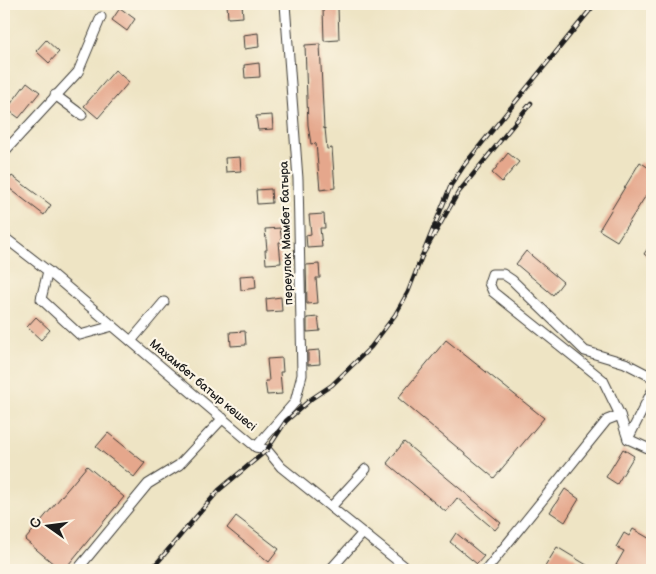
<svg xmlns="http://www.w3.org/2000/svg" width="656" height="574" font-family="'Balsamiq Sans',sans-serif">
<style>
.building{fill:#e5a78c}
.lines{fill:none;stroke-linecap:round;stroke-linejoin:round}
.minor-casing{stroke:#3c3a35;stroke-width:11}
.minor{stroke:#fff;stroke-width:9}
.rail-casing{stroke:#1c1c1c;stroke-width:4.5}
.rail{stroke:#fcf5e5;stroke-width:2.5;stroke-dasharray:8;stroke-linecap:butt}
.labels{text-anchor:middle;stroke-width:4.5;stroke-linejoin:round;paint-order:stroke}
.street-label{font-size:12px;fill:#1c1c1c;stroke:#fcf5e5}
</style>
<rect width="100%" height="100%" fill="#fcf5e5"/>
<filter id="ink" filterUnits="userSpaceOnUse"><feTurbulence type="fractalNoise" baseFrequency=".02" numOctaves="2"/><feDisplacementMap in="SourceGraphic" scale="10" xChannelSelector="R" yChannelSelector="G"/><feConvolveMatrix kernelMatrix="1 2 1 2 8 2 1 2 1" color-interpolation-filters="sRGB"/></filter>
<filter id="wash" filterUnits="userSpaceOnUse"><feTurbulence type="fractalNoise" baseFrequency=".0096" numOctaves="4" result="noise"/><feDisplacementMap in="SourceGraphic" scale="20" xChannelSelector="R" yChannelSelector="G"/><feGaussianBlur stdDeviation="1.12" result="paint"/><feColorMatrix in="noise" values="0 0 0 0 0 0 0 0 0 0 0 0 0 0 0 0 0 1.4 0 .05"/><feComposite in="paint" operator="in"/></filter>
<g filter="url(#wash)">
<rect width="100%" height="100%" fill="#eee4c4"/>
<g id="blocks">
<g class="building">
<path d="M227 4H242L243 17 228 18Z"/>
<path d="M338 7 339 40 324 41 323 9Z"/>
<path d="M120 8 135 19 127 31 112 20Z"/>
<path d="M258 33 259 47 244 49 243 35Z"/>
<path d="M46 40 59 52 49 63 36 51Z"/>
<path d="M320 44 324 129 325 128 327 149 332 148 335 188 320 190 316 143 311 144 308 125 305 45Z"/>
<path d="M259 63 260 77 245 78 244 65Z"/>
<path d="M115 70 129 82 98 118 84 106Z"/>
<path d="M27 82 40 92 19 118 7 109Z"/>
<path d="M272 115 273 129 258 130 256 116Z"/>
<path d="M508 153 519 162 502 182 492 173Z"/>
<path d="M240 157 241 171 226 172 225 158Z"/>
<path d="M640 162 652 170V186L617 241 599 230Z"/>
<path d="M12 176 51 205 44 215 5 185Z"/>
<path d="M271 189 272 203 257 204 256 190Z"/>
<path d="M324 214 325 228H320L322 247 307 248 306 235 311 234 309 215Z"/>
<path d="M280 228 282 242H279L281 263 266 264 265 250H267L265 229Z"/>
<path d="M652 242V260L644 254Z"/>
<path d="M526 251 563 282 553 295 516 264Z"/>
<path d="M319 264 320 278H316L318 303 307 304 306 265Z"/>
<path d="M255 275 256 288 241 290 240 276Z"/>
<path d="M281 297 282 311 267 312 266 299Z"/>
<path d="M36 317 50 330 41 340 27 327Z"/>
<path d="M318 317 320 331 307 332V318Z"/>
<path d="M245 331 246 345 231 346 230 332Z"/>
<path d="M446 340 544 418 494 478 398 398Z"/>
<path d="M319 350 320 364 308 365V351Z"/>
<path d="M282 358 283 372H280L282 394 267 395 265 381H269L267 359Z"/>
<path d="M108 433 145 463 134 477 96 447Z"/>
<path d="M404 442 501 523 495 530 457 498 446 512 387 463Z"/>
<path d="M623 449 634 456 617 484 606 477Z"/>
<path d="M87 466 124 497 64 570H61L25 540Z"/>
<path d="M565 489 579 499 565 522 550 512Z"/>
<path d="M236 516 279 549 269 562 227 528Z"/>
<path d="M633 529 652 540V570H625L616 565 624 551 616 547 624 533 629 536Z"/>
<path d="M456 533 484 556 477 564 450 542Z"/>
<path d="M557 547 595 570H543Z"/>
</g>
</g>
</g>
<g filter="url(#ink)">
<use href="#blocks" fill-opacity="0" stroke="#3c3a35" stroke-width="1"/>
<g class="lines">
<g class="minor-casing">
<g id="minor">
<path d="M55 95 82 115"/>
<path d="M4 152 78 72 101 17"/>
<path d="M4 237 48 271 256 447 267 450 281 467 409 570"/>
<path d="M48 271 41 299 80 335 113 326"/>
<path d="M131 341 164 302"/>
<path d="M620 415 603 380 493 292 489 283 492 274H503L512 280 585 351 625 363 652 377"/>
<path d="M628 439 652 391"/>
<path d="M256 447 295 402 302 375 298 179 285 4"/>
<path d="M331 507 366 469"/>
<path d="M77 570 148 484 179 465 223 418"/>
<path d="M330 570 363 533"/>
<path d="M486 570 607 420 620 415 628 439 652 450"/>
</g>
</g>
<use href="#minor" class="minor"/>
<g class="rail-casing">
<g id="rail">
<path d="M531 103 458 193 422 256 451 185 465 164 595 4"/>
<path d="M151 570 219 490 267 450 286 421 311 399 332 385 371 347 395 315 408 292 422 256"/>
</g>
</g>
<use href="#rail" class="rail"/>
</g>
</g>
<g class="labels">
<g class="street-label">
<text transform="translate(286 233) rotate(-92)" y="4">переулок Мамбет батыра</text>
<text transform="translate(203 385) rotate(40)" y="4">Махамбет батыр көшесі</text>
</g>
</g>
<rect width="656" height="574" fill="none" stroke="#fcf5e5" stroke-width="20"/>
<g transform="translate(48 526) rotate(284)" stroke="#fcf5e5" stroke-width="4" paint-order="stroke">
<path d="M0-4L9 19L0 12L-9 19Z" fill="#1c1c1c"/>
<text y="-8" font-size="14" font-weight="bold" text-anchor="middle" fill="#1c1c1c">С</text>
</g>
</svg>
